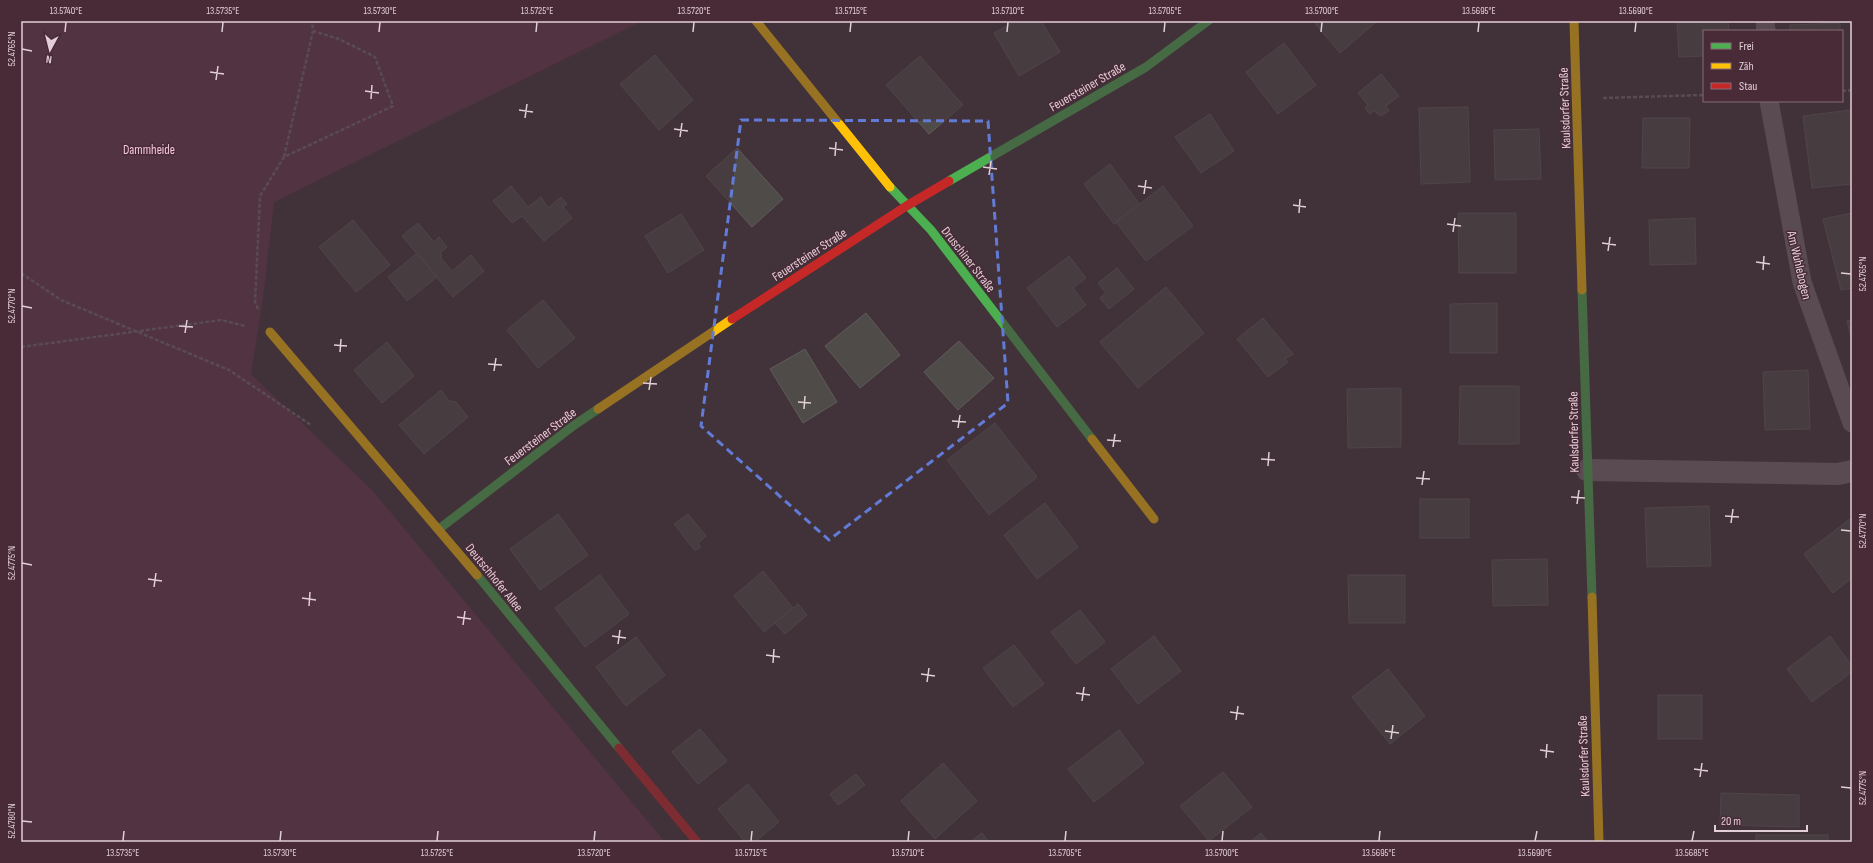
<svg xmlns="http://www.w3.org/2000/svg" width="1873" height="863" font-family="'Sofia Sans Condensed',sans-serif">
<style>
.green{fill:#66354c}
.building{fill:#4f4b49;stroke:#605c5b}
.lines{fill:none;stroke-linecap:round;stroke-linejoin:round}
.path{stroke:#776a70;stroke-width:2.5;stroke-dasharray:4 2;stroke-linecap:butt}
.lane{stroke:#796c71;stroke-width:19}
.street{stroke:#796c71;stroke-width:22}
.fast{stroke:#4caf50;stroke-width:9}
.slow{stroke:#ffc107;stroke-width:9}
.jam{stroke:#c62828;stroke-width:9}
.marked{fill:none;stroke:#627bd7;stroke-width:3;stroke-dasharray:8 5;stroke-linejoin:round}
.ticks{fill:none;stroke:#e2ced6;stroke-width:1.5}
.labels{text-anchor:middle;stroke-width:3;stroke-linejoin:round;paint-order:stroke}
.street-label{font-size:13px;fill:#e2ced6;stroke:#492b38}
.park-label{font-size:13px;fill:#f6c7da;stroke:#492b38}
.neatline{fill:none;stroke:#e2ced6;stroke-width:1.5}
.ticks-label{font-size:10px;text-anchor:middle;fill:#e2ced6}
</style>
<rect width="100%" height="100%" fill="#423239"/>
<path class="green" d="M21 21H642L274 202 263 298 251 374 372 490 665 842H21Z"/>
<g class="building">
<path d="M1015 21H1041L1060 52 1019 76 994 33Z"/>
<path d="M1313 21H1376V22L1340 53Z"/>
<path d="M1677 21H1728L1729 31H1704V56L1679 57Z"/>
<path d="M1840 23V31H1790V25Z"/>
<path d="M1284 43 1316 85 1278 114 1246 72Z"/>
<path d="M655 55 693 100 659 130 620 84Z"/>
<path d="M920 56 963 105 929 134 886 85Z"/>
<path d="M1381 74 1399 96 1386 106 1389 111 1381 116 1374 111 1370 114 1365 108 1368 105 1358 93Z"/>
<path d="M1468 107 1470 182 1421 184 1419 108Z"/>
<path d="M1850 110 1852 126V184L1812 188 1803 116Z"/>
<path d="M1210 114 1234 151 1201 173 1175 137Z"/>
<path d="M1643 118H1690L1689 168H1642Z"/>
<path d="M1539 129 1541 179 1495 180 1494 130Z"/>
<path d="M737 148 783 199 752 227 706 176Z"/>
<path d="M1110 164 1140 205 1114 224 1084 184Z"/>
<path d="M511 186 528 207 541 197 548 208 561 197 567 204 563 207 572 218 544 241 522 216 512 223 493 201Z"/>
<path d="M1163 186 1193 226 1146 261 1116 222Z"/>
<path d="M1458 213H1516V273H1459Z"/>
<path d="M1852 213V288L1841 290 1823 219Z"/>
<path d="M681 214 704 250 668 273 645 236Z"/>
<path d="M1695 218 1696 264 1650 265 1649 220Z"/>
<path d="M353 220 390 265 356 292 319 247Z"/>
<path d="M418 223 434 242 439 237 447 247 440 253 442 256 440 257 452 271 471 255 484 271 453 297 402 236Z"/>
<path d="M417 253 437 277 407 301 388 277Z"/>
<path d="M1069 256 1086 278 1073 288 1086 305 1057 327 1027 288Z"/>
<path d="M1117 268 1134 289 1109 309 1100 298 1106 293 1098 283Z"/>
<path d="M1166 287 1204 333 1138 388 1100 342Z"/>
<path d="M543 300 575 338 538 368 507 330Z"/>
<path d="M1497 303V353H1450V304Z"/>
<path d="M866 313 900 355 860 388 825 346Z"/>
<path d="M1263 318 1293 354 1285 359 1288 362 1268 377 1237 339Z"/>
<path d="M1852 320V341L1847 321Z"/>
<path d="M959 341 994 378 958 410 924 372Z"/>
<path d="M387 342 414 376 382 403 354 370Z"/>
<path d="M805 349 837 402 803 423 770 369Z"/>
<path d="M1808 370 1810 429 1765 430 1763 372Z"/>
<path d="M1460 386H1519V444H1459Z"/>
<path d="M1401 388V447L1348 448 1347 389Z"/>
<path d="M441 390 449 401 456 402 468 417 424 454 399 425Z"/>
<path d="M995 423 1037 477 989 515 947 460Z"/>
<rect x="1420" y="499" width="49" height="39"/>
<path d="M1045 503 1078 547 1037 579 1004 535Z"/>
<path d="M1709 506 1711 566 1647 567 1645 508Z"/>
<path d="M558 514 588 555 540 590 510 549Z"/>
<path d="M688 514 706 536 698 543 701 547 695 551 674 524Z"/>
<path d="M1850 519 1852 521V578L1833 593 1804 554Z"/>
<path d="M1547 559 1548 605 1493 606 1492 560Z"/>
<path d="M763 571 793 608 764 632 734 596Z"/>
<path d="M600 575 629 614 585 647 555 608Z"/>
<path d="M1348 575H1405V623H1349Z"/>
<path d="M798 604 807 615 785 634 775 623Z"/>
<path d="M1080 610 1105 642 1076 664 1051 632Z"/>
<path d="M1154 636 1181 671 1138 704 1111 669Z"/>
<path d="M1830 636 1852 666V672L1812 702 1787 669Z"/>
<path d="M636 637 665 675 626 706 596 667Z"/>
<path d="M1014 645 1044 684 1013 707 983 668Z"/>
<path d="M1388 669 1425 716 1390 744 1352 697Z"/>
<rect x="1658" y="695" width="44" height="44"/>
<path d="M700 729 727 761 698 784 672 752Z"/>
<path d="M1119 730 1144 763 1094 802 1068 769Z"/>
<path d="M943 763 977 801 935 839 901 801Z"/>
<path d="M1223 772 1252 807 1209 841 1180 806Z"/>
<path d="M856 774 865 785 838 805 830 794Z"/>
<path d="M748 784 779 822 755 842H745L718 809Z"/>
<path d="M1721 793 1799 795V827L1720 825Z"/>
<path d="M982 833 989 842H970Z"/>
<path d="M1261 833 1268 842H1250Z"/>
<rect x="1756" y="835" width="72" height="7"/>
</g>
<g class="lines">
<g class="path">
<path d="M1842 91 1852 90"/>
<path d="M1603 98 1704 95"/>
<path d="M284 157 313 31 312 21"/>
<path d="M21 273 61 300 229 370 311 425"/>
<path d="M258 309 255 302 260 196 284 157 393 106 375 57 339 39 313 31"/>
<path d="M21 347 221 320 245 326"/>
</g>
<g class="lane">
<path d="M1765 21 1766 31"/>
<path d="M1769 101 1802 282 1852 423"/>
</g>
<path class="street" d="M1587 470 1838 474 1852 471"/>
<g class="fast">
<path d="M949 181 1146 67 1208 21"/>
<path d="M890 187 931 230 1092 439"/>
<path d="M1582 290 1592 597"/>
<path d="M439 529 573 426 598 409"/>
<path d="M477 575 619 748"/>
</g>
<g class="slow">
<path d="M756 21 890 187"/>
<path d="M1574 21 1582 290"/>
<path d="M270 332 477 575"/>
<path d="M598 409 732 319"/>
<path d="M1092 439 1154 519"/>
<path d="M1592 597 1599 842"/>
</g>
<g class="jam">
<path d="M732 319 908 205 949 181"/>
<path d="M619 748 697 842"/>
</g>
</g>
<path d="M0 0H1873V863H0ZM741 120 988 121 1008 403 829 540 701 426Z" fill="#423239" fill-opacity=".55" fill-rule="evenodd"/>
<path class="marked" d="M741 120 988 121 1008 403 829 540 701 426Z"/>
<path class="ticks" d="M65 32 66 22M222 32 223 22M379 32 380 22M536 32 537 22M693 32 694 22M850 32 851 22M1007 32 1008 22M1164 32 1165 22M1321 32 1322 22M1478 32 1479 22M1635 32 1636 22M22 49 32 51M210 72 224 74M216 80 218 66M365 91 379 93M371 99 372 85M519 110 533 112M525 118 527 104M674 129 688 131M680 137 682 123M829 148 843 150M835 156 836 142M983 167 997 169M989 175 991 161M1138 186 1152 188M1144 194 1146 180M1293 205 1306 207M1299 213 1300 199M1447 224 1461 226M1453 232 1455 218M1602 243 1616 245M1608 251 1610 237M1756 262 1770 264M1763 270 1764 256M1841 273 1851 274M22 306 32 308M179 326 193 327M185 333 187 320M334 345 347 346M340 352 341 339M488 364 502 365M494 371 496 358M643 383 657 384M649 390 651 377M798 402 811 403M804 409 805 396M952 421 966 422M958 428 960 415M1107 440 1121 441M1113 447 1115 434M1261 459 1275 460M1268 466 1269 452M1416 478 1430 479M1422 485 1424 471M1571 497 1585 498M1577 504 1579 490M1725 516 1739 517M1731 523 1733 509M1841 530 1851 531M22 563 32 565M148 579 162 581M154 587 156 573M302 598 316 600M309 606 310 592M457 617 471 619M463 625 465 611M612 636 626 638M618 644 620 630M766 655 780 657M773 663 774 649M921 674 935 676M927 682 929 668M1076 693 1090 695M1082 701 1084 687M1230 712 1244 714M1236 720 1238 706M1385 731 1399 733M1391 739 1393 725M1540 750 1554 752M1546 758 1547 744M1694 769 1708 771M1700 777 1702 763M1841 787 1851 788M22 821 32 822M123 841 124 831M280 841 281 831M437 841 438 831M594 841 595 831M751 841 752 831M908 841 909 831M1065 841 1066 831M1222 841 1223 831M1379 841 1380 831M1535 841 1537 831M1692 841 1694 831"/>
<g class="labels">
<g class="street-label">
<text transform="translate(1087 86) rotate(-30)" y="5">Feuersteiner Straße</text>
<text transform="translate(1564 108) rotate(-92)" y="5">Kaulsdorfer Straße</text>
<text transform="translate(809 254) rotate(-33)" y="5">Feuersteiner Straße</text>
<text transform="translate(969 259) rotate(52)" y="5">Druschiner Straße</text>
<text transform="translate(1800 265) rotate(77)" y="5">Am Wuhlebogen</text>
<text transform="translate(1573 432) rotate(-91)" y="5">Kaulsdorfer Straße</text>
<text transform="translate(540 436) rotate(-37)" y="5">Feuersteiner Straße</text>
<text transform="translate(495 577) rotate(51)" y="5">Deutschhofer Allee</text>
<text transform="translate(1583 756) rotate(-92)" y="5">Kaulsdorfer Straße</text>
</g>
<g class="park-label">
<text x="149" y="154">Dammheide</text>
</g>
</g>
<rect width="1873" height="863" fill="none" stroke="#492b38" stroke-width="44"/>
<rect x="1703" y="30" width="140" height="72" fill="#492b38" stroke="#866c77"/>
<rect x="1711" y="43" width="20" height="6" fill="#4caf50" stroke="#866c77"/>
<text x="1739" y="50" font-size="12" fill="#e2ced6">Frei</text>
<rect x="1711" y="63" width="20" height="6" fill="#ffc107" stroke="#866c77"/>
<text x="1739" y="70" font-size="12" fill="#e2ced6">Zäh</text>
<rect x="1711" y="83" width="20" height="6" fill="#c62828" stroke="#866c77"/>
<text x="1739" y="90" font-size="12" fill="#e2ced6">Stau</text>
<g transform="translate(50 50) rotate(187)" stroke="#492b38" stroke-width="3" paint-order="stroke">
<path d="M0-3L7 15L0 10L-7 15Z" fill="#e2ced6"/>
<text y="-6" font-size="11" font-weight="bold" text-anchor="middle" fill="#e2ced6">N</text>
</g>
<path d="M1715 825v6h92v-6" fill="none" stroke="#e2ced6" stroke-width="2"/>
<text x="1721" y="825" font-size="12" fill="#e2ced6" stroke="#492b38" stroke-width="3" paint-order="stroke">20 m</text>
<rect x="22" y="22" width="1829" height="819" class="neatline"/>
<g class="ticks-label">
<text x="66" y="14">13.5740°E</text>
<text x="223" y="14">13.5735°E</text>
<text x="380" y="14">13.5730°E</text>
<text x="537" y="14">13.5725°E</text>
<text x="694" y="14">13.5720°E</text>
<text x="851" y="14">13.5715°E</text>
<text x="1008" y="14">13.5710°E</text>
<text x="1165" y="14">13.5705°E</text>
<text x="1322" y="14">13.5700°E</text>
<text x="1479" y="14">13.5695°E</text>
<text x="1636" y="14">13.5690°E</text>
<text transform="translate(11 49) rotate(-90)" y="4">52.4765°N</text>
<text transform="translate(1862 274) rotate(-90)" y="4">52.4765°N</text>
<text transform="translate(11 306) rotate(-90)" y="4">52.4770°N</text>
<text transform="translate(1862 531) rotate(-90)" y="4">52.4770°N</text>
<text transform="translate(11 563) rotate(-90)" y="4">52.4775°N</text>
<text transform="translate(1862 788) rotate(-90)" y="4">52.4775°N</text>
<text transform="translate(11 821) rotate(-90)" y="4">52.4780°N</text>
<text x="123" y="856">13.5735°E</text>
<text x="280" y="856">13.5730°E</text>
<text x="437" y="856">13.5725°E</text>
<text x="594" y="856">13.5720°E</text>
<text x="751" y="856">13.5715°E</text>
<text x="908" y="856">13.5710°E</text>
<text x="1065" y="856">13.5705°E</text>
<text x="1222" y="856">13.5700°E</text>
<text x="1379" y="856">13.5695°E</text>
<text x="1535" y="856">13.5690°E</text>
<text x="1692" y="856">13.5685°E</text>
</g>
</svg>
